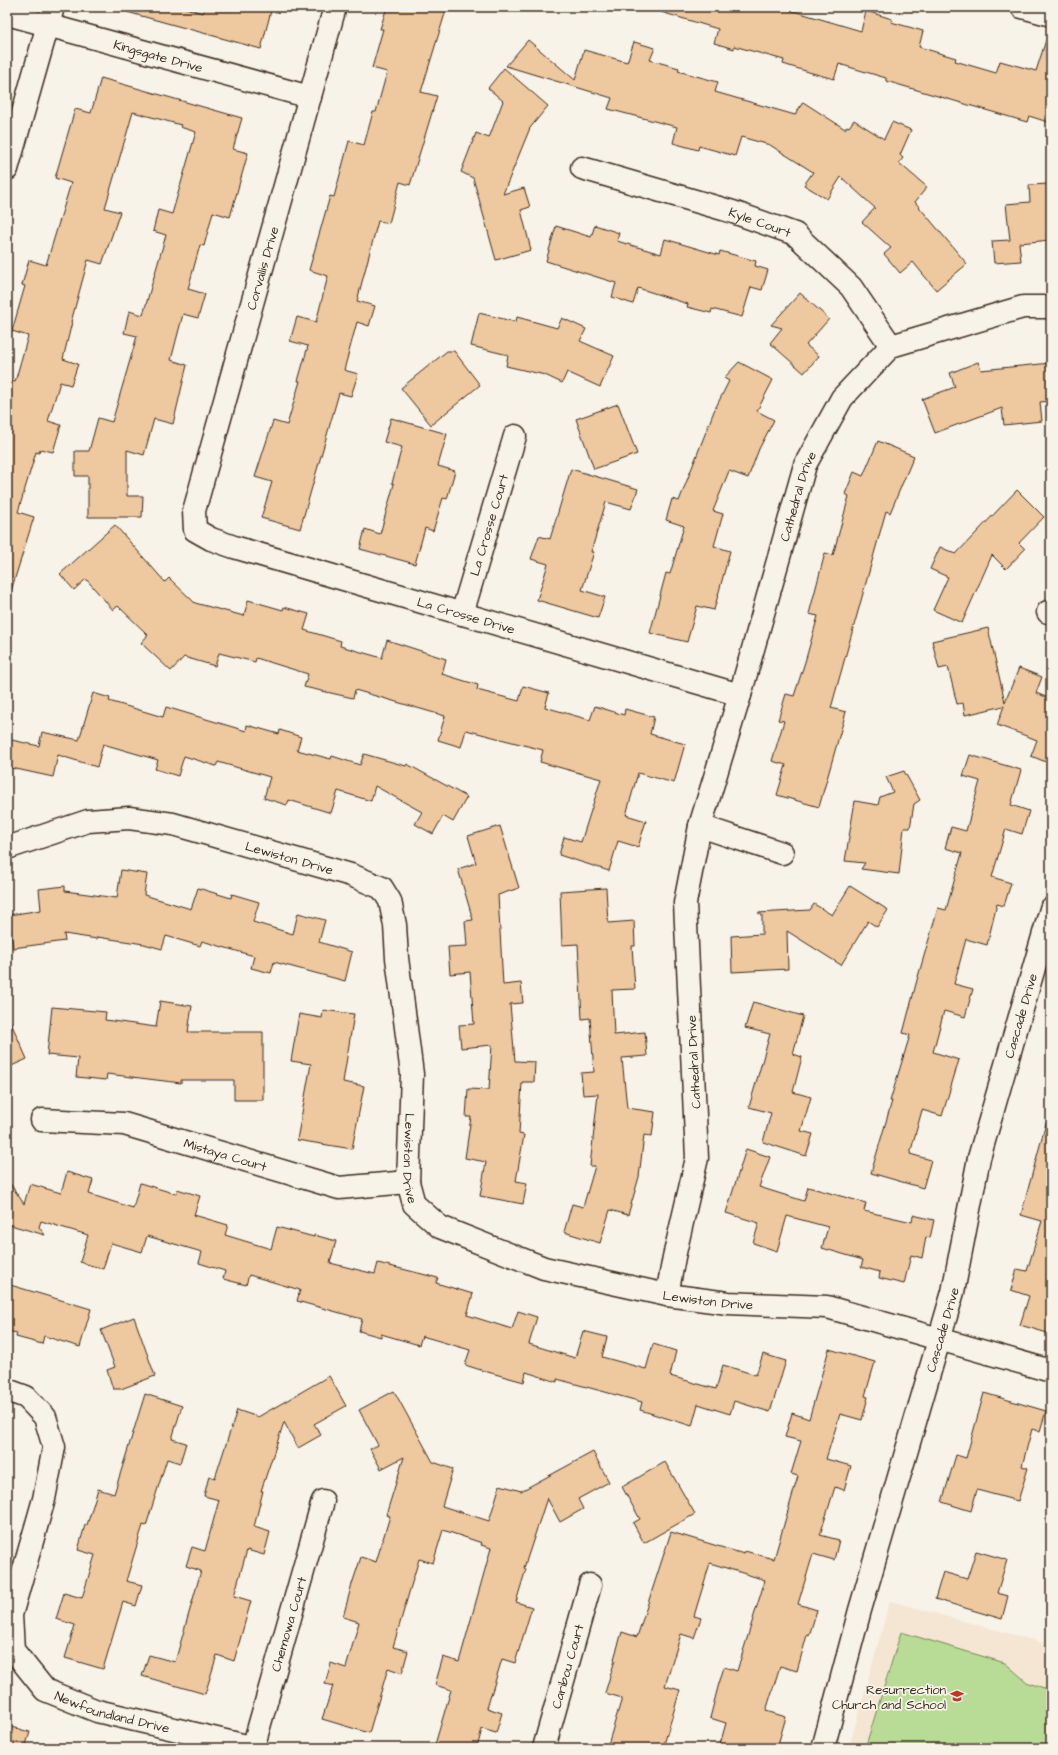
<svg xmlns="http://www.w3.org/2000/svg" width="1058" height="1755" font-family="'Architects Daughter',sans-serif">
<style>
.built{fill:#f4e6d2}
.green{fill:#b8dc96;stroke:#7a835a}
.building{fill:#eec89e;stroke:#3b2a1e}
.lines{fill:none;stroke-linecap:round;stroke-linejoin:round}
.minor-casing{stroke:#3b2a1e;stroke-width:25}
.tertiary-casing{stroke:#3b2a1e;stroke-width:25}
.minor{stroke:#f7f3e8;stroke-width:22}
.tertiary{stroke:#f7f3e8;stroke-width:22}
.labels{text-anchor:middle;stroke-width:3.5;stroke-linejoin:round;paint-order:stroke}
.street-label{font-size:13px;fill:#3b2a1e;stroke:#f7f3e8}
.poi-label{font-size:13px;fill:#3b2a1e;stroke:#f7f3e8;text-anchor:end}
</style>
<rect width="100%" height="100%" fill="#f7f3e8"/>
<filter id="ink" filterUnits="userSpaceOnUse"><feTurbulence type="fractalNoise" baseFrequency=".025" numOctaves="2"/><feDisplacementMap in="SourceGraphic" scale="8" xChannelSelector="R" yChannelSelector="G"/><feConvolveMatrix kernelMatrix="1 2 1 2 8 2 1 2 1" color-interpolation-filters="sRGB"/></filter>
<g filter="url(#ink)">
<path class="built" d="M890 1601 1051 1645V1748H849Z"/>
<path class="green" d="M901 1632 1005 1663 1028 1683 1051 1690V1748H876L866 1745Z"/>
<g class="building">
<path d="M127 7H182L203 13 205 7H272L261 49 127 12Z"/>
<path d="M387 7H447L421 92 437 96 410 185 400 182 389 223 378 221 357 301 375 306 369 326 357 322 344 370 358 374 351 396 339 393 300 529 261 518 272 482 255 477 273 421 287 425 300 381H298L308 346 290 341 297 317 316 322 328 276 309 270 330 196 334 197 349 141 364 145 373 112H376L387 72 372 68 383 29H380Z"/>
<path d="M661 7H780L861 31 866 11 892 19 891 22 923 31 919 47 956 58 955 61 996 73 1000 61 1036 71 1047 37 1051 38V123L1029 116 1027 122 886 81V78L839 64 834 79 812 73 783 64 784 60 734 46V49L714 43 718 29 661 12Z"/>
<path d="M528 40 575 80 584 50 627 62 634 42 655 48 650 60 679 68 678 71 718 82 715 92 795 115 803 102 845 129 847 126 849 127 854 120 884 139 892 122 911 130 900 155 903 158 899 163 927 187 915 202 967 264 936 290 913 262 900 273 884 254 891 248 862 222 875 208 841 177 827 199 804 185 813 172 770 145 741 137 735 156 699 146 698 150 673 143 677 127 608 109 612 98 506 66Z"/>
<path d="M504 68 548 106 530 128 503 194 524 188 530 207 521 210 531 250 496 260 473 178 461 172 476 133 489 138 503 101 488 88Z"/>
<path d="M101 78 242 118 233 149 248 153 230 217 213 212 204 246 200 245 188 289 205 294 198 318 183 314 171 360 187 365 173 424 154 419 144 455 127 450V496H143L142 517H88V476H75V451H89L98 418 112 422 137 336 124 333 129 311 143 315 166 235 153 231 158 210 172 214 196 132 180 127 181 125 133 112 105 208 120 212 102 264 88 260 71 322H72L63 359 78 364 71 385 60 382 48 421 61 425 53 452 40 449 39 453 36 452 18 512 34 517 11 591H7V380L15 382 28 336 12 331 25 286 22 285 29 260 46 265 71 183 55 178 75 109 91 113Z"/>
<path d="M1050 184 1051 240 1019 243 1021 261 994 263 992 241 1010 240 1006 204 1030 202 1029 185Z"/>
<path d="M595 225 619 233 617 241 661 254 665 239 719 255 720 251 756 261 755 266 768 270 762 290 751 287 742 317 712 309 711 313 687 307 688 304 638 288 633 304 612 297 616 283 546 261 556 226 591 237Z"/>
<path d="M800 293 829 319 806 345 819 356 804 373 770 343 782 328 771 325Z"/>
<path d="M479 313 516 322 517 317 557 328 562 318 586 329 580 341 614 356 600 387 567 372 562 383 545 375 506 366 508 355 471 346Z"/>
<path d="M447 351H454L480 385 431 425 401 388Z"/>
<path d="M739 362 773 380 757 411 774 420 759 449 748 478 729 471 713 511 723 514 714 546 730 551 714 610 697 606 687 642 650 633 666 573 670 574 684 526 666 520 672 499 679 501 714 411 729 381 724 378Z"/>
<path d="M978 362 981 370 1051 363V401L1040 402 1042 421 1004 425 1002 408 935 433 922 399 955 387 950 373Z"/>
<path d="M618 404 637 454 594 469 576 419Z"/>
<path d="M391 418 447 434 438 466 455 471 447 499 443 498 433 531 425 528 415 564 360 549 365 529 380 534 394 484 392 483 402 447 384 442Z"/>
<path d="M878 441 914 456 890 513 886 511 831 708 846 712 819 807 777 795 786 765 772 761 784 721 778 720 786 694 794 696 805 662 818 616 809 614 825 553 833 555 849 496 845 494 854 472 863 476Z"/>
<path d="M571 469 638 489 631 509 606 502 591 552H594L582 590 605 597 598 618 537 600 548 564 531 559 539 536 550 539Z"/>
<path d="M1017 490 1044 517 1019 543 1025 549 1006 569 992 555 962 623 933 610 948 577 930 569 940 547 956 554Z"/>
<path d="M115 525 165 582 169 578 195 603 244 616 248 600 283 610 284 607 309 614 304 630 341 641 340 646 382 658 387 640 446 659 442 674 478 685 477 690 519 701 523 686 549 693 545 707 590 720 595 706 624 715 625 709 654 717 650 734 685 744 674 783 638 773 626 815 646 821 638 847 618 841 609 871 559 855 564 837 581 842 601 779 540 762 543 750 466 730 461 747 438 740 445 716 355 690 353 698 304 687 308 674 256 658 255 662 219 653 215 666 184 657 171 671 141 643 148 635 118 606 113 610 86 579 74 590 60 574Z"/>
<path d="M988 628 1005 702 1019 668 1042 677 1036 693 1051 699V764L1031 756 1037 740 997 725 1004 706 965 715 963 703 957 704 948 667 939 669 932 641Z"/>
<path d="M93 693 110 698 109 701 163 717 166 707 246 731 247 725 279 734 280 730 301 737 297 750 331 759 332 756 360 765 364 754 406 766 407 764 467 797 453 822 443 816 433 834 415 824 422 812 375 786 371 801 338 791 331 813 289 800 287 805 264 798 270 777 218 762 216 766 184 756 178 776 155 769 158 760 103 744 97 767 58 755 53 777 7 767V739L39 746 42 732 79 740Z"/>
<path d="M970 755 1021 770 1011 805 1029 811 1022 834 1006 829 992 877 1011 883 1004 906 997 904 987 945 966 939 954 984 973 989 965 1017 944 1011 933 1052 959 1060 942 1116 922 1110 910 1154 931 1160 923 1188 871 1173 892 1101H890L910 1035 903 1033 917 980 938 908 946 910 962 853 945 848 951 827 966 831 980 781 963 776Z"/>
<path d="M904 771 920 800 914 804 910 828H904L899 874 861 869 865 863 845 861 855 801 878 805 880 797 893 792 886 777Z"/>
<path d="M500 826 519 888 498 895 503 985 521 983 523 1003 510 1004 515 1061 535 1062 534 1082H522L519 1134 524 1135 516 1181 527 1183 523 1204 480 1196 486 1162 465 1158 471 1117H466L468 1089 489 1090 492 1045 461 1048 459 1025 474 1024 470 972 450 974 448 947 467 946 465 921 473 920 458 869 476 863 468 836Z"/>
<path d="M121 870 147 874 144 895 191 909 198 888 231 898 232 894 259 902 253 922 293 934 298 913 325 920 319 942 352 952 345 981 274 962 271 973 251 968 254 956 202 941 200 946 166 936 162 949 144 944 97 937V939L64 934 65 941 13 948 9 915 41 910 39 889 65 886V891L117 898Z"/>
<path d="M850 886 888 910 877 927 868 921 841 965 787 931 788 969 732 972 731 936 762 934V915L758 913 810 910 814 904 832 915Z"/>
<path d="M606 888 608 923 634 921 635 946H632L635 989 612 990 614 1035 645 1032 647 1056 622 1058 627 1108 655 1112 652 1136 644 1135 639 1177 628 1215 610 1210 600 1243 564 1232 572 1204 583 1207 595 1166H590L598 1094 583 1095 581 1073 594 1072 590 1018 582 1019 578 944 562 945 560 891Z"/>
<path d="M160 1001 192 1006 188 1032H263V1100H234V1080H181V1083L107 1074 106 1080 76 1077 78 1058 47 1055 52 1007 106 1012 105 1020 156 1027Z"/>
<path d="M753 1002 803 1016 793 1054 802 1057 793 1092 811 1097 801 1131 813 1134 806 1156 763 1142 771 1113 749 1107 770 1034 745 1028Z"/>
<path d="M323 1010 354 1014 343 1082 364 1086 352 1149 297 1140 311 1064 291 1061 299 1014 322 1018Z"/>
<path d="M7 1014 27 1059 7 1068Z"/>
<path d="M1046 1123 1051 1124V1334L1020 1325 1029 1296 1011 1290 1017 1269 1027 1271 1042 1221 1021 1215Z"/>
<path d="M746 1149 770 1157 759 1187 804 1201 808 1187 866 1203 864 1211 912 1222 913 1215 934 1220 930 1238 926 1237 922 1258 911 1255 904 1284 879 1278 880 1272 861 1267 863 1260 822 1248 828 1227 787 1216 777 1251 753 1243 759 1223 726 1213Z"/>
<path d="M67 1172 93 1180 89 1194 133 1208 140 1183 176 1194 177 1189 200 1196 194 1215 228 1225 225 1235 271 1249 277 1227 314 1237V1235L336 1241 330 1263 375 1274 378 1263 438 1278 436 1283 473 1294 467 1315 512 1329 518 1311 537 1317 529 1344 575 1358 583 1331 607 1337 602 1357 646 1369 653 1344 676 1351 670 1376 716 1389 723 1365 756 1375 763 1354 786 1361 770 1412 734 1401 730 1414 698 1404 692 1426 640 1410 642 1402 557 1379V1382L526 1372 524 1382 484 1371 465 1365 470 1350 422 1336 419 1345 381 1334V1337L359 1331 362 1319 297 1301 300 1290 249 1275 246 1285 223 1279 225 1271 199 1263 202 1252 147 1236 142 1252 111 1243 103 1269 80 1262 88 1235 41 1221 39 1227 45 1235 7 1224V1179L24 1204 30 1184 61 1193Z"/>
<path d="M7 1284 91 1309 80 1347 44 1336 42 1344 16 1337 17 1333 7 1331Z"/>
<path d="M134 1317 155 1376 121 1389H113L107 1370 115 1367 101 1330Z"/>
<path d="M829 1349 875 1362 865 1396 868 1397 862 1420 840 1414 826 1459 851 1466 844 1490 835 1487 820 1535 839 1540 834 1560 813 1554 798 1604 817 1610 809 1636 807 1635 797 1671 780 1666 766 1711 786 1717 777 1748H719L726 1723 710 1718 718 1687 724 1667 737 1671 765 1580 710 1563 694 1616 701 1618 694 1638 681 1634 665 1686 680 1690 663 1748H607L622 1698 605 1693 615 1660 614 1659 622 1632 637 1637 671 1532 744 1554 745 1551 774 1559 798 1476 791 1474 801 1441 785 1437 792 1413 809 1419Z"/>
<path d="M329 1376 346 1406 314 1424 321 1435 298 1448 284 1422 261 1491H263L254 1527 270 1532 264 1555 247 1550 234 1596 251 1601 234 1661 217 1655 205 1694 142 1676 149 1655 175 1662 201 1571 186 1566 192 1547 205 1551 219 1500 204 1496 209 1476 215 1478 237 1410 258 1417Z"/>
<path d="M394 1391 433 1462 453 1469 442 1506 489 1521 500 1485 521 1491 593 1452 609 1482 578 1499 583 1509 560 1522 547 1498 524 1568 526 1569 516 1602 532 1607 515 1663 502 1659 487 1708 502 1713 496 1733 482 1729 477 1748H434L451 1690 435 1685 443 1657 459 1662 491 1548 481 1545 482 1543 443 1530 433 1563 419 1559 393 1647 408 1651 402 1673 388 1668 369 1733 322 1719 333 1686 325 1684 331 1663 346 1668 359 1622 343 1617 352 1584 361 1557 376 1562 390 1516 386 1515 404 1457 381 1469 370 1449 378 1445 359 1410Z"/>
<path d="M984 1393 1046 1411 1040 1431 1032 1429 1022 1466 1028 1468 1018 1501 977 1490 971 1511 942 1502 956 1455 966 1458Z"/>
<path d="M145 1394 182 1406 172 1439 186 1443 180 1463 167 1459 146 1526 143 1525 126 1581 142 1585 136 1606 123 1602 103 1669 65 1658 75 1625 56 1619 64 1593 82 1598 95 1555 78 1550 85 1525H87L98 1489 114 1494Z"/>
<path d="M665 1462 695 1514 644 1543 633 1523 640 1519 622 1487Z"/>
<path d="M976 1551 1007 1560 997 1593 1008 1596 1002 1619 935 1599 943 1572 967 1579Z"/>
<path d="M7 1726 30 1732 25 1748H7Z"/>
</g>
<g class="lines">
<g class="minor-casing">
<g id="minor">
<path id="s1" d="M335 7 194 511 195 530 211 539 234 547 740 695"/>
<path d="M1022 7 1051 15"/>
<path id="s2" d="M7 14 310 97"/>
<path id="s3" d="M582 168 733 212 795 234 851 287 891 346"/>
<path d="M1048 612 1051 613"/>
<path id="s4" d="M462 614 515 436"/>
<path d="M700 826 782 853"/>
<path id="s5" d="M7 848 88 821 129 818 173 824 351 875 382 888 390 901 395 925 397 958 412 1074 408 1182 414 1204 440 1227 544 1268 667 1295 728 1303 827 1307 1051 1371"/>
<path id="s6" d="M42 1120 124 1124 339 1188 408 1182"/>
<path id="s7" d="M667 1295 674 1257 697 1158 685 903 700 826 740 695 805 465 842 398 891 346 1023 307H1051"/>
<path id="s8" d="M7 1390 26 1397 45 1417 54 1447 44 1499 11 1615 13 1650 45 1690 97 1711 255 1748"/>
<path id="s9" d="M253 1748 323 1501"/>
<path id="s10" d="M544 1748 590 1585"/>
<path id="s11" d="M823 1748 860 1610 953 1292 979 1158 1051 909"/>
</g>
</g>
<g class="tertiary-casing">
<path id="tertiary" d="M7 169 53 7"/>
</g>
<use href="#minor" class="minor"/>
<use href="#tertiary" class="tertiary"/>
</g>
</g>
<defs>
<g id="school-bare" transform="scale(1.08)"><path d="M0-5L7-2L0 1L-7-2ZM-4 1L0 2.5L4 1V4Q0 6-4 4Z" fill="#c8321e" stroke="#f7f3e8" stroke-width="2.5" paint-order="stroke"/></g>
</defs>
<g fill-rule="evenodd">
<use href="#school-bare" x="957" y="1696"/>
</g>
<g class="labels">
<g class="street-label">
<text dy="5" stroke="none"><textPath href="#s2" startOffset="157">Kingsgate Drive</textPath></text>
<text dy="5" stroke="none"><textPath href="#s3" startOffset="186">Kyle Court</textPath></text>
<text transform="translate(262 268) rotate(-74)" y="5">Corvallis Drive</text>
<text dy="5" stroke="none"><textPath href="#s7" startOffset="818">Cathedral Drive</textPath></text>
<text dy="5" stroke="none"><textPath href="#s4" startOffset="93">La Crosse Court</textPath></text>
<text dy="5" stroke="none"><textPath href="#s1" startOffset="827">La Crosse Drive</textPath></text>
<text dy="5" stroke="none"><textPath href="#s5" startOffset="292">Lewiston Drive</textPath></text>
<text dy="5" stroke="none"><textPath href="#s11" startOffset="759">Cascade Drive</textPath></text>
<text transform="translate(693 1062) rotate(-93)" y="5">Cathedral Drive</text>
<text dy="5" stroke="none"><textPath href="#s6" startOffset="188">Mistaya Court</textPath></text>
<text dy="5" stroke="none"><textPath href="#s5" startOffset="664">Lewiston Drive</textPath></text>
<text dy="5" stroke="none"><textPath href="#s5" startOffset="1024">Lewiston Drive</textPath></text>
<text dy="5" stroke="none"><textPath href="#s11" startOffset="435">Cascade Drive</textPath></text>
<text dy="5" stroke="none"><textPath href="#s9" startOffset="129">Chemowa Court</textPath></text>
<text dy="5" stroke="none"><textPath href="#s10" startOffset="85">Caribou Court</textPath></text>
<text dy="5" stroke="none"><textPath href="#s8" startOffset="410">Newfoundland Drive</textPath></text>
</g>
<g class="poi-label">
<text x="946" y="1694">Resurrection<tspan x="946" dy="15">Church and School</tspan></text>
</g>
</g>
<rect width="1058" height="1755" fill="none" stroke="#f7f3e8" stroke-width="24"/>
<rect x="12" y="12" width="1034" height="1731" fill="none" stroke="#3b2a1e" stroke-width="1.5" filter="url(#ink)"/>
</svg>
